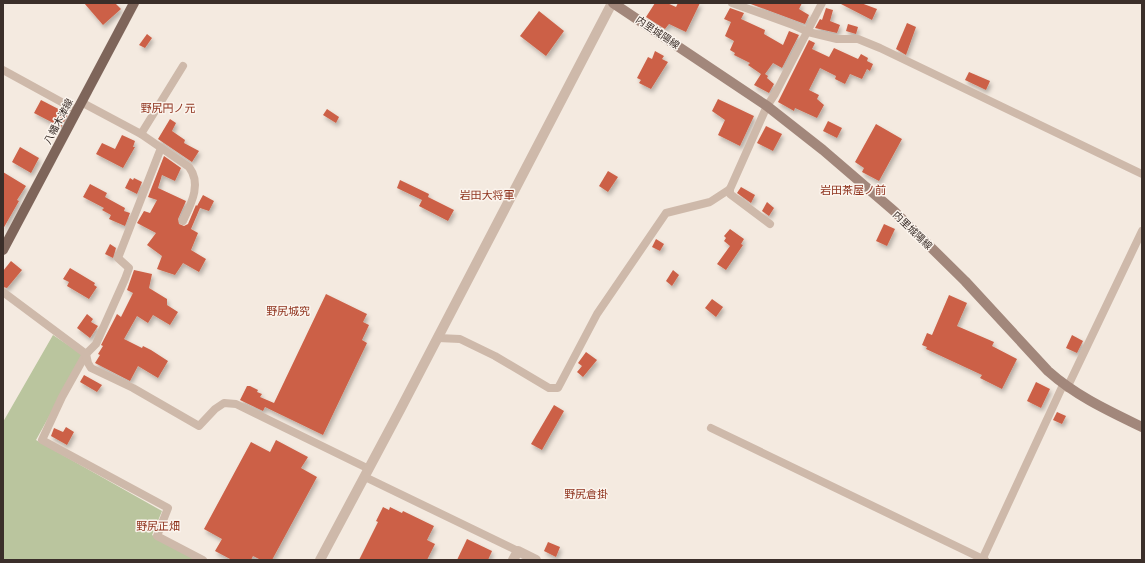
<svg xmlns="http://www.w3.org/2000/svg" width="1145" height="563" font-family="Raleway,'Noto Sans JP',sans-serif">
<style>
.green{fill:#bac59e}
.building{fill:#cc6046;filter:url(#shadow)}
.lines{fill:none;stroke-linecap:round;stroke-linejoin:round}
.minor{stroke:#ceb9aa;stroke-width:8}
.tertiary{stroke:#ceb9aa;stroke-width:10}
.secondary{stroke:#a2877b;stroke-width:10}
.primary{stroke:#7e655a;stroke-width:10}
.labels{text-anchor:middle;stroke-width:3;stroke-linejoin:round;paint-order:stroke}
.street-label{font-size:10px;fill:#3b2f2a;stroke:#fbf4ed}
.neighbourhood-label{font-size:11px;fill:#8f331e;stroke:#fbf4ed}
</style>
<defs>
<filter id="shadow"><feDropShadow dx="2" dy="3.5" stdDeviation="2" flood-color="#0004"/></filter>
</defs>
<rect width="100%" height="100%" fill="#f4eae0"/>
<path class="green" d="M53 335 83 355 36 440 162 511 152 535 196 560H3V422Z"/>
<g class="building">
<path d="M84 3H115L121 9 103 25Z"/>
<path d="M655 3H667L676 7 678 3H700L686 32 669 24 665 29 646 17Z"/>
<path d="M748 3H802L799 9 809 15 805 24Z"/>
<path d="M839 3H861L877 9 872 20Z"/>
<path d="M730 8 744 13 741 19 765 30 764 34 783 45 789 31 799 35 782 68 773 63 765 74 768 76 767 78 774 84 769 93 754 85 761 74 748 65 750 63 734 55 735 53 730 50 734 41 725 36 731 22 724 19Z"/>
<path d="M826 8 833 10 830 21 840 25 837 33 815 28 820 19 822 20Z"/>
<path d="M539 11 564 31 546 56 520 36Z"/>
<path d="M907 23 916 27 906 55 896 49Z"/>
<path d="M848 24 858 27 856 34 846 31Z"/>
<path d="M147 34 152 38 145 48 139 45Z"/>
<path d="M809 40 815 43 812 49 829 57 834 48 858 59 861 54 868 58 867 61 873 64 870 71 867 69 862 79 850 74 845 84 835 79 836 76 820 68 809 90 819 95 817 99 824 105 817 118 795 108 794 111 778 102Z"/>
<path d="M655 51 664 56 662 59 668 62 651 89 639 83 641 80 637 78 648 57 652 59Z"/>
<path d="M969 72 990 81 986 90 965 80Z"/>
<path d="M718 99 754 116 740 146 718 135 725 120 712 111Z"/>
<path d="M41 100 68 114 61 127 34 113Z"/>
<path d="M327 109 339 117 336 123 323 115Z"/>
<path d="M170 119 176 123 172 131 185 140 184 143 199 151 192 162 158 139Z"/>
<path d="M828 121 842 128 837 138 823 131Z"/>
<path d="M876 124 902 139 879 181 862 172 864 168 855 162Z"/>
<path d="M766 126 782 134 773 151 757 143Z"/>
<path d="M122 135 135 141 133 147H135L123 168 96 154 102 143 115 149Z"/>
<path d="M20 147 39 158 31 173 12 162Z"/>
<path d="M164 156 181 168 175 181 162 175 158 188 186 201 178 219 179 224 184 226 188 224 196 205 197 206 203 195 214 201 209 211 200 208 191 229 198 233 191 250 206 259 199 272 183 263 175 275 157 269 162 256 147 245 156 233 137 223 144 211 150 213 157 200 148 197Z"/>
<path d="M608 171 618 177 608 192 599 186Z"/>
<path d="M3 172 26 186 17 200 19 201 3 229Z"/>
<path d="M130 178 133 180 134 178 142 182 137 194 125 188Z"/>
<path d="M400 180 429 194 428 197 454 210 448 221 419 206 422 200 397 188Z"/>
<path d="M90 184 107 193 105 197 125 208 124 211 130 213 125 226 109 219 111 215 102 210 104 208 83 197Z"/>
<path d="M741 187 755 195 751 203 737 193Z"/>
<path d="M767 202 774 208 769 216 762 211Z"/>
<path d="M884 224 895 229 887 246 876 241Z"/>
<path d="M730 229 744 239 741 244 743 245 726 270 717 264 730 246 724 241 726 238 724 236Z"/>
<path d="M656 239 664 244 660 251 652 247Z"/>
<path d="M110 244 116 248 113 258 105 254Z"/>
<path d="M11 261 22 270 7 288 3 287V271Z"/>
<path d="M70 268 95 283 94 285 97 287 89 299 67 286 69 282 63 279Z"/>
<path d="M134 270 152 274 149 288 167 299V305L178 312 170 325 153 315 148 323 137 316 124 339 142 348 143 346 151 350 168 361 158 378 138 366 130 381 95 363 100 355 98 354 103 346 101 345 115 318 117 314 121 317 133 293 127 290Z"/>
<path d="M673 270 679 275 672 286 666 281Z"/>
<path d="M326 294 367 314 363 322 369 325 362 340 367 343 323 435 265 407 263 411 240 400 247 386H250L258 390 257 392 262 394 260 397 274 403Z"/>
<path d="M949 295 967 303 957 326 994 342 992 346 1017 359 1002 389 980 378 982 375 926 349 927 347 922 345 927 333 932 335Z"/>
<path d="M712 299 723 307 716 317 705 308Z"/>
<path d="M87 314 93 319 91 322 98 326 90 338 77 328Z"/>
<path d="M1072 335 1083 341 1077 353 1066 348Z"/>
<path d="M586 352 597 360 583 377 577 372 582 366 578 363Z"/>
<path d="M84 375 102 385 97 392 80 382Z"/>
<path d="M1036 382 1050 389 1041 408 1027 401Z"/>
<path d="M554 405 564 411 542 450 531 444Z"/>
<path d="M1057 412 1066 416 1062 424 1053 420Z"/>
<path d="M66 427 74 432 67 445 51 436 54 428 63 432Z"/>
<path d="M276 440 308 457 301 468 317 477 272 560H261L253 556 251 560H232L215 551 222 539 204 529 251 442 270 452Z"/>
<path d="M383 507 389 510 390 507 402 513 403 511 434 526 427 540 435 544 427 560H359L378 522 376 521Z"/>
<path d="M467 539 492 551 488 560H457Z"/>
<path d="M548 542 560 547 556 557 544 551Z"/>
</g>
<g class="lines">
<g class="minor">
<path d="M732 3 793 25 808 32 837 39H858L880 48 1142 174"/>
<path d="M3 70 76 110"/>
<path d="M81 102 141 134 183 66"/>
<path d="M141 134 189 167C202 184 191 204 183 221"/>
<path d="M161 148 118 258 129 268 125 279 96 344 86 354 62 397 42 440 168 508 157 536 203 560"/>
<path d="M730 189V194L770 224"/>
<path d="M3 292 86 354 88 363 91 368 133 388 199 426 215 409 224 403 236 404 369 469"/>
<path d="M438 338 460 339 495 356 549 388H558L597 314 666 213 710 202 730 189 767 106 775 94 822 3"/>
<path d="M1067 388 1142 231"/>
<path d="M711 428 985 560"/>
<path d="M365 477 518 551"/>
<path d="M982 560 1063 385"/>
</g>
<g class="tertiary">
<path d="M320 560 400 410 612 3"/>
<path d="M513 560 518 551 536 560"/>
</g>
<path class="secondary" d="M613 3 767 106 823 150 894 211 965 281 1048 371C1076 396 1109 411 1142 427"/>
<path class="primary" d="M3 250 134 3"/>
</g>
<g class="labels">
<g class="street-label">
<text transform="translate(658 32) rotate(34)" y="4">内里城陽線</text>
<text transform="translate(58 121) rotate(-62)" y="4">八幡木津線</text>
<text transform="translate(913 230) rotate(44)" y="4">内里城陽線</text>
</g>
<g class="neighbourhood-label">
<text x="168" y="112">野尻円ノ元</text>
<text x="853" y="194">岩田茶屋ノ前</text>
<text x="487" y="199">岩田大将軍</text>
<text x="288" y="315">野尻城究</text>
<text x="586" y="498">野尻倉掛</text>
<text x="158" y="530">野尻正畑</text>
</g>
</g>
<rect width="1145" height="563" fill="none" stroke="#3b2f2a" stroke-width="8"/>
</svg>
